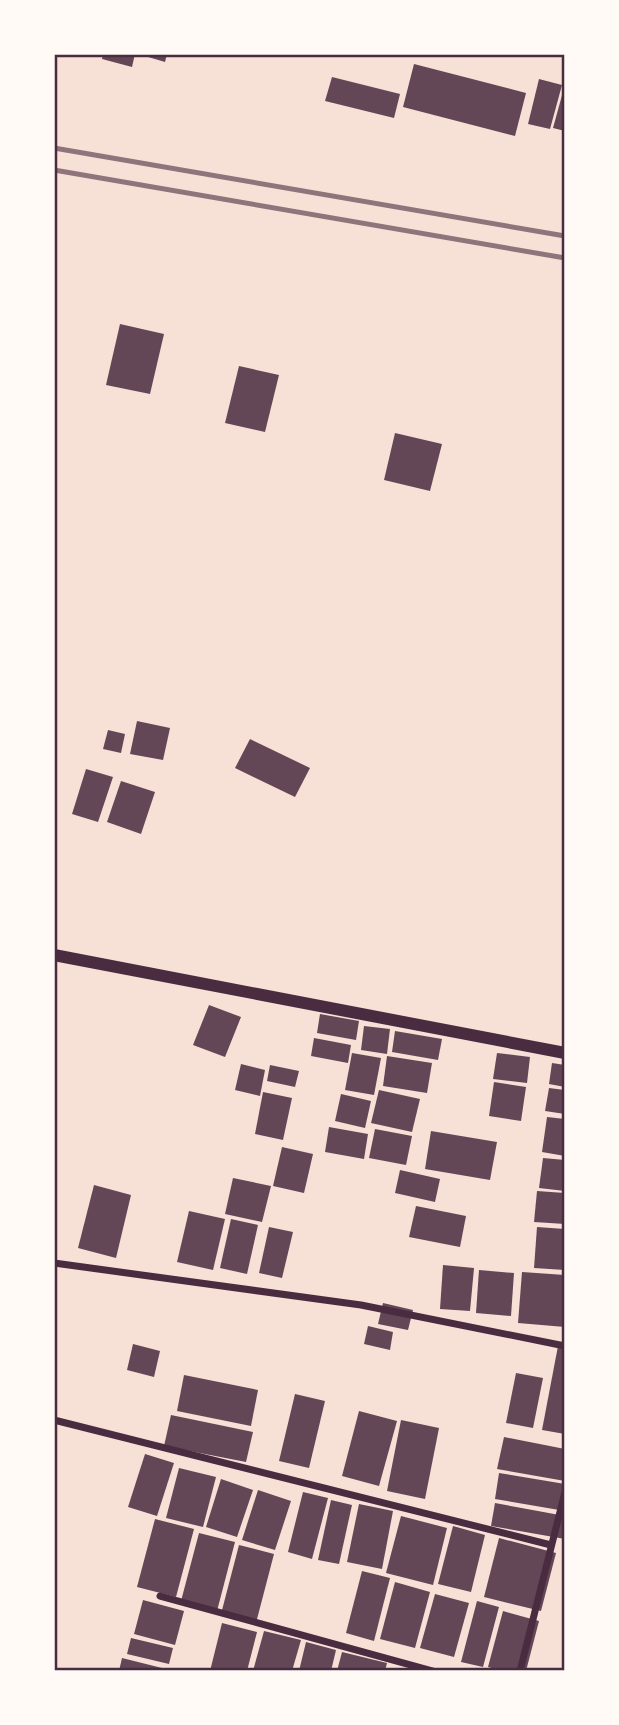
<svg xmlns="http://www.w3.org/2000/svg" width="619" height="1725" font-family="Arial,sans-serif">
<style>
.building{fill:#644757}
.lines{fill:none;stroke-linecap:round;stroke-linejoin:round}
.minor{stroke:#4a2c40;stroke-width:7}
.tertiary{stroke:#4a2c40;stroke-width:12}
.rail{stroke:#8f747c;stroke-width:5}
.neatline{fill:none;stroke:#4a2c40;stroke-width:2.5}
</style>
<rect width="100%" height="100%" fill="#f7e1d7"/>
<g class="building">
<path d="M103 54H135L132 67 102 59Z"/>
<path d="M138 54H167L165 62Z"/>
<path d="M414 64 526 93 515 136 403 107Z"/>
<path d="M332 77 400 94 394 118 325 101Z"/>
<path d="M539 79 562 85 550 129 528 124Z"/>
<path d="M564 88H565V131L553 128Z"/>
<path d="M120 324 164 334 150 394 106 385Z"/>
<path d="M239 366 279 375 265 432 225 423Z"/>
<path d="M395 433 442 444 430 491 384 480Z"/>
<path d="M137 721 170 728 163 760 130 754Z"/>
<path d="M108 730 125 734 121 753 103 749Z"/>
<path d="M250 739 310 768 295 797 235 768Z"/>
<path d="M86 769 113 777 98 822 72 814Z"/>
<path d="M121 781 155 792 141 834 107 822Z"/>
<path d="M209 1005 241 1017 225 1057 193 1045Z"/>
<path d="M320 1014 359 1021 356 1040 317 1033Z"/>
<path d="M364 1026 390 1029 387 1054 361 1050Z"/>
<path d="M395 1031 442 1039 438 1060 392 1052Z"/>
<path d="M314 1038 351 1045 348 1063 311 1056Z"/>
<path d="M352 1053 381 1058 374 1095 345 1090Z"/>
<path d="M497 1053 530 1057 527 1083 493 1079Z"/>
<path d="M387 1056 432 1063 427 1093 383 1086Z"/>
<path d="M552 1063 565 1065V1087L549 1084Z"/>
<path d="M241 1064 265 1070 260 1096 235 1090Z"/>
<path d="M270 1065 299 1071 295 1087 267 1081Z"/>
<path d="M494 1082 526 1087 521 1121 489 1116Z"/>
<path d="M549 1088 565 1090V1114L545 1111Z"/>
<path d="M379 1090 420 1099 412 1132 371 1123Z"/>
<path d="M263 1092 292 1098 283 1140 255 1134Z"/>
<path d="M341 1094 371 1101 365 1128 335 1121Z"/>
<path d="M547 1117 565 1119V1156L542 1152Z"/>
<path d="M329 1127 368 1134 364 1159 325 1152Z"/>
<path d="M375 1129 412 1136 406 1165 369 1158Z"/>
<path d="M431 1131 497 1142 490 1180 425 1169Z"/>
<path d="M282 1147 313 1154 304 1193 273 1186Z"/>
<path d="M543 1158 565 1160V1191L539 1188Z"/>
<path d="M400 1170 440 1179 435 1202 395 1193Z"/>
<path d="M233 1178 271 1186 262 1222 225 1214Z"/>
<path d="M94 1185 131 1195 116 1258 78 1248Z"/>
<path d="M537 1191 565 1193V1224L534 1222Z"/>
<path d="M416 1206 466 1216 460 1247 409 1237Z"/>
<path d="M189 1211 225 1219 213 1270 177 1262Z"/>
<path d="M231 1219 258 1225 247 1274 220 1268Z"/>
<path d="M269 1227 293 1232 282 1278 259 1273Z"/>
<path d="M537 1227 565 1229V1270L534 1268Z"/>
<path d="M443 1265 474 1268 470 1311 440 1309Z"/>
<path d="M479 1270 514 1273 511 1316 476 1313Z"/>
<path d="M522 1272 565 1275V1327L518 1323Z"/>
<path d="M383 1303 413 1310 408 1330 378 1324Z"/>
<path d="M368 1326 393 1332 390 1350 364 1344Z"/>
<path d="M133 1344 160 1351 154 1377 127 1370Z"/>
<path d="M558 1346 565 1347V1434L542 1430Z"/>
<path d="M516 1373 543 1378 533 1428 506 1423Z"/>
<path d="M184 1375 258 1390 251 1426 177 1411Z"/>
<path d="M295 1394 325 1401 309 1468 279 1461Z"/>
<path d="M359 1411 397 1421 379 1486 342 1476Z"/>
<path d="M171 1415 253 1432 246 1462 164 1446Z"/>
<path d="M401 1420 439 1428 425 1499 387 1491Z"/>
<path d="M504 1437 565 1449V1481L497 1469Z"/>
<path d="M145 1454 174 1463 157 1516 128 1507Z"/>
<path d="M179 1468 216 1477 203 1527 166 1518Z"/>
<path d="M499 1473 565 1484V1511L495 1499Z"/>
<path d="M221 1479 253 1490 237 1537 206 1527Z"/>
<path d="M258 1490 291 1501 275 1550 242 1540Z"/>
<path d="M303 1492 328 1498 312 1559 288 1552Z"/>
<path d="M331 1500 352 1505 339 1564 318 1560Z"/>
<path d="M495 1503 565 1516V1539L491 1526Z"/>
<path d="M359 1504 393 1511 382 1569 347 1562Z"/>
<path d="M401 1516 447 1528 433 1585 386 1573Z"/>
<path d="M155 1519 194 1529 176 1597 137 1587Z"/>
<path d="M453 1526 485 1535 471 1592 438 1584Z"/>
<path d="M199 1533 235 1542 217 1611 181 1601Z"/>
<path d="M499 1538 556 1553 541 1611 484 1597Z"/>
<path d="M239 1545 274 1554 256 1623 221 1614Z"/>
<path d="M362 1571 390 1578 374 1641 346 1633Z"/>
<path d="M395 1582 430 1592 415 1648 380 1639Z"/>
<path d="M435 1594 469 1603 454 1657 420 1648Z"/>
<path d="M143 1600 184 1611 175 1645 134 1634Z"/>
<path d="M477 1601 499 1607 483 1667 461 1662Z"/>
<path d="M503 1611 539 1621 526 1671H502L488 1667Z"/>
<path d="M222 1623 257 1632 247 1671H210Z"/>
<path d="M264 1631 301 1640 292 1671H253Z"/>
<path d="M131 1638 173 1648 169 1664 127 1654Z"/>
<path d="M306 1642 336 1650 331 1671H299Z"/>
<path d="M342 1652 387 1663 385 1671H337Z"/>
<path d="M122 1658 170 1670V1671H119Z"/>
</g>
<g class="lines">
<g class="minor">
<path d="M54 1263 361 1305 565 1346"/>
<path d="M54 1420 551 1545"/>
<path d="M160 1596 433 1671"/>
<path d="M520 1671 565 1492"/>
</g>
<path class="tertiary" d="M54 955 565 1053"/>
<g class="rail">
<path d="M54 148 565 236"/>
<path d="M54 170 565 258"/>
</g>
</g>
<rect width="619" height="1725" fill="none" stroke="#fffaf5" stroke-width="112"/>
<rect x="56" y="56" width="507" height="1613" class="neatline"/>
</svg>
